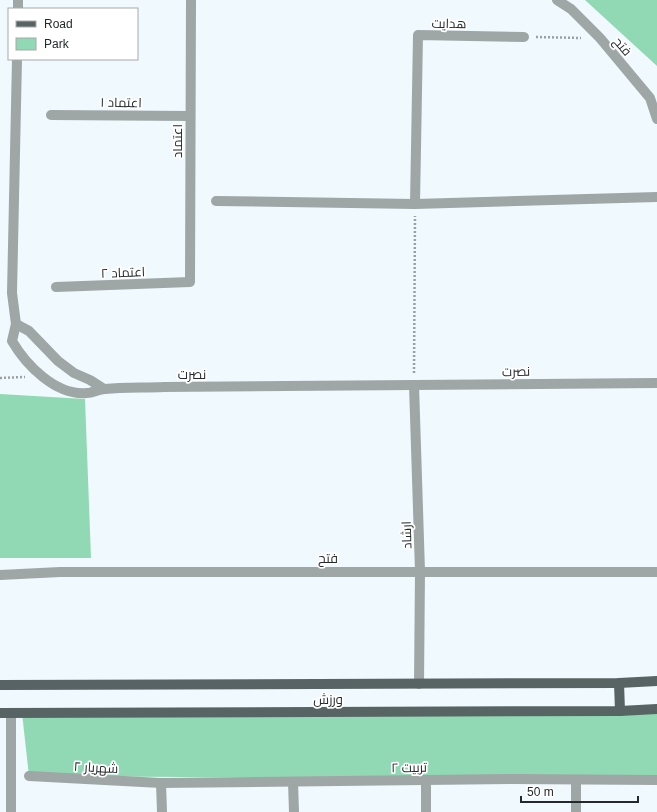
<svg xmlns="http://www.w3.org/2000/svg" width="657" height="812" font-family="Arial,Cairo,sans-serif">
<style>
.green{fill:#91d9b4}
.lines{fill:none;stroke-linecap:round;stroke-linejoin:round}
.path{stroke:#99a0a4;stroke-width:2.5;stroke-dasharray:2 2;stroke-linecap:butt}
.minor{stroke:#9fa6a6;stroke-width:10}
.major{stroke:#586464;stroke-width:10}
.labels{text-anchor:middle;stroke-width:3.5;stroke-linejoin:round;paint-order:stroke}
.street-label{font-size:13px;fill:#24292c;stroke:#fff}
</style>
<rect width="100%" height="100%" fill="#f0f9fd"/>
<g class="green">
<path d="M585 0H657V66Z"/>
<path d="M0 394 85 399 91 558H0Z"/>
<path d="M22 713 657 714V780L29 776Z"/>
</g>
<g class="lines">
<g class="path">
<path d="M536 37 581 38"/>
<path d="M414 373 415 216"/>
<path d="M0 378 25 377"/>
</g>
<g class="minor">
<path d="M557 0 571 9 600 38 650 98 657 119"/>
<path d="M18 9V0"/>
<path d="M17 59 12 293 16 324 12 341C26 365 56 396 87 393 93 393 99 389 105 389 124 387 145 388 164 387L657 383"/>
<path d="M51 115 190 116"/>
<path d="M216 201 415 204 657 197"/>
<path d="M415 204 418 35 524 37"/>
<path d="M56 287 190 282 191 0"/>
<path d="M16 324 29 331 58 361 74 373 90 380 104 389"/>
<path d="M414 385 420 571 419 684"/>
<path d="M0 575 60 572H657"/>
<path d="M29 776 161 783 513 779 657 780"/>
<path d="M426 780V812"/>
<path d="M576 780V812"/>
<path d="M293 782 294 812"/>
<path d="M161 783 162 812"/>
<path d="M11 812V713"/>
</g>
<g class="major">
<path d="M619 683 620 711"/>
<path d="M0 685 619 683 657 681"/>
<path d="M0 713 620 711 657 709"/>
</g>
</g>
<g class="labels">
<g class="street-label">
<text transform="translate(449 23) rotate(1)" y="5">هدایت</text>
<text transform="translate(623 46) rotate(50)" y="5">فتح</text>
<text transform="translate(121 102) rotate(1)" y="5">اعتماد ۱</text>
<text transform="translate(177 141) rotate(-90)" y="5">اعتماد</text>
<text transform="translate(123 272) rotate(-2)" y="5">اعتماد ۲</text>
<text transform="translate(516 371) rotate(-1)" y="5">نصرت</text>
<text x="192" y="379">نصرت</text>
<text transform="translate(406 535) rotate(-92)" y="5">ارشاد</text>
<text x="328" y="563">فتح</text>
<text x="328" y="704">ورزش</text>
<text transform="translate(96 767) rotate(3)" y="5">شهریار ۲</text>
<text transform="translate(409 767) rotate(-1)" y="5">تربیت ۲</text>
</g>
</g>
<rect x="8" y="8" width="130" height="52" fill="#ffffff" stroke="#a7a9ab"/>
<rect x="16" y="21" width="20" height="6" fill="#586464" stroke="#a7a9ab"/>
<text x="44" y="28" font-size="12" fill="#24292c">Road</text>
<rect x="16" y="38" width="20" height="12" fill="#91d9b4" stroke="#a7a9ab"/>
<text x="44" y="48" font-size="12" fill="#24292c">Park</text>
<path d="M521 796v6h117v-6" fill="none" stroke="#24292c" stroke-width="2"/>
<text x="527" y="796" font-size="12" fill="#24292c" stroke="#ffffff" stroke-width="3" paint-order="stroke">50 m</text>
</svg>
